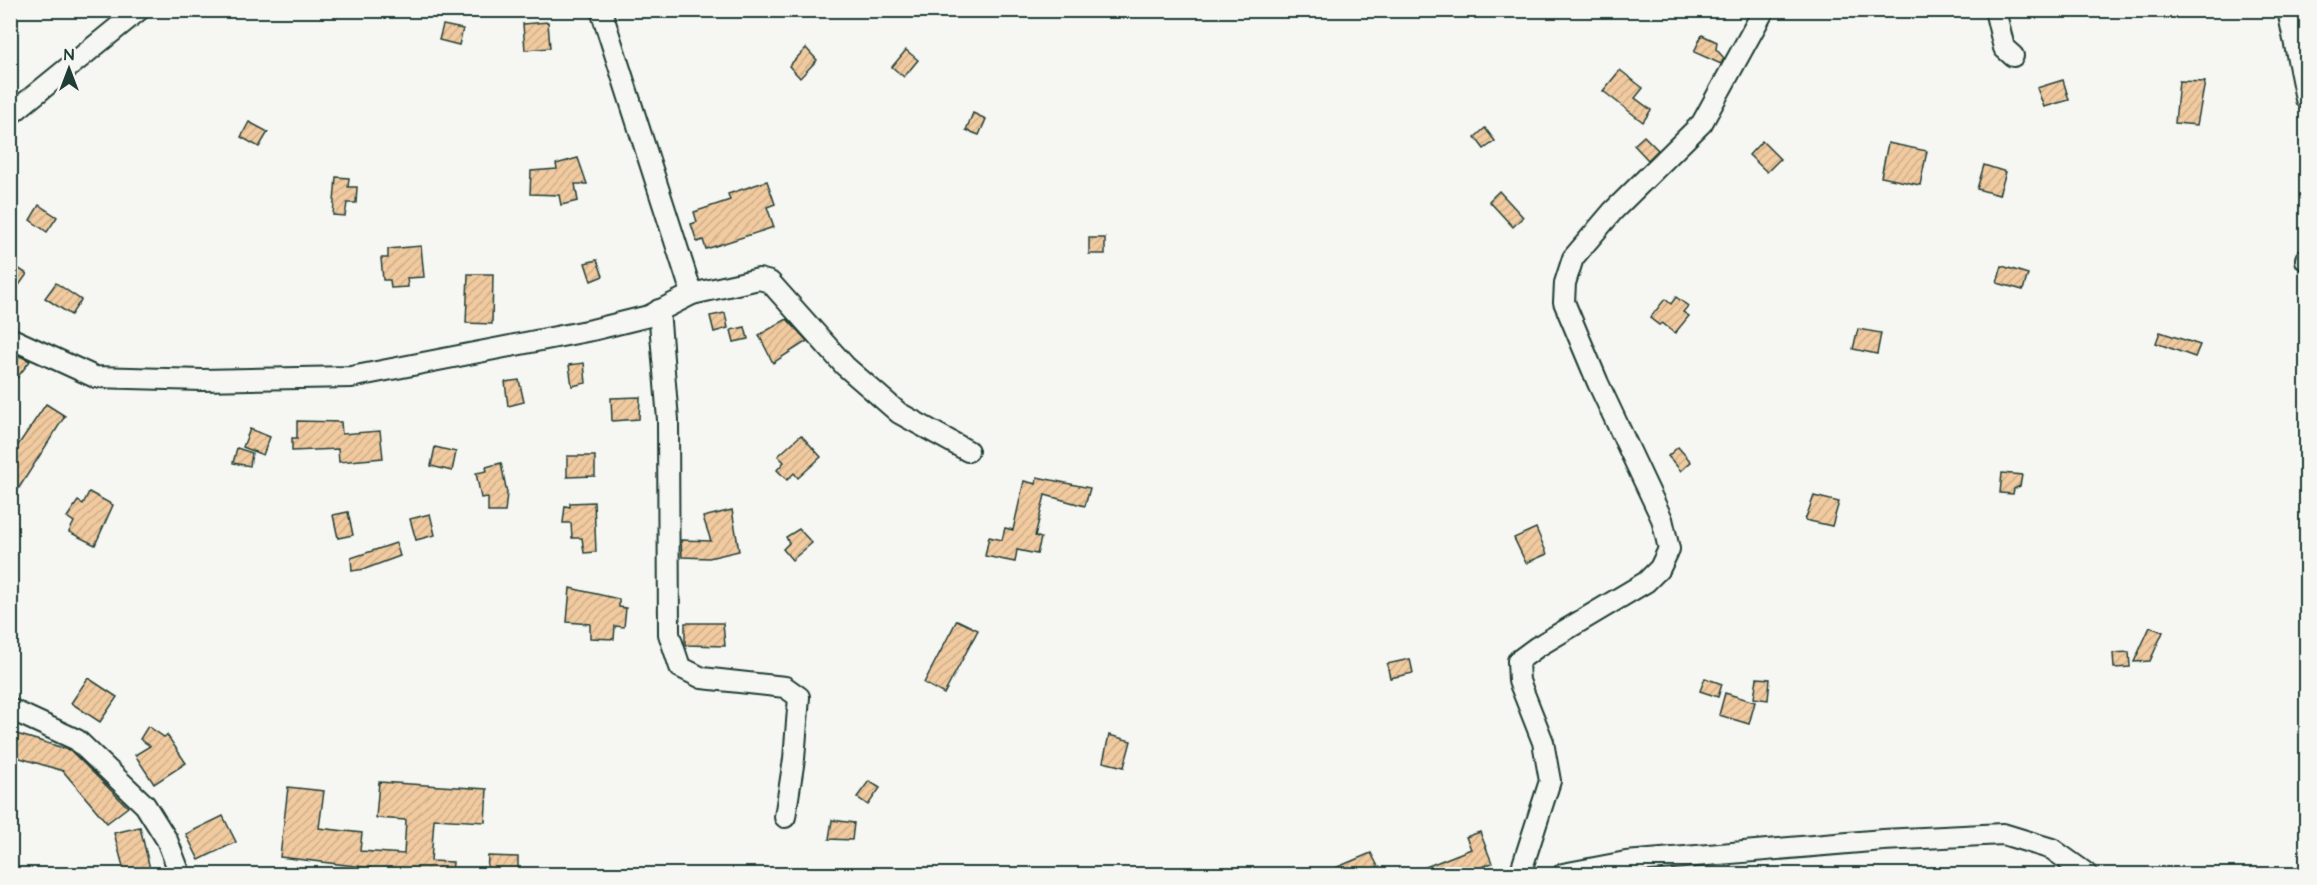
<svg xmlns="http://www.w3.org/2000/svg" width="2317" height="885" font-family="'Architects Daughter',sans-serif">
<style>
.building{fill:url(#building-hatch);stroke:#1f3d34;stroke-width:1.5}
.lines{fill:none;stroke-linecap:round;stroke-linejoin:round}
.minor-casing{stroke:#1f3d34;stroke-width:24}
.minor{stroke:#f6f6f2;stroke-width:20}
</style>
<defs>
<pattern id="building-hatch" width="6" height="6" patternUnits="userSpaceOnUse" patternTransform="scale(1.5)"><rect width="6" height="6" fill="#f1caa0"/><path d="M-1 1l2-2M0 6l6-6M5 7l2-2" fill="none" stroke="#ceae8a"/></pattern>
</defs>
<rect width="100%" height="100%" fill="#f6f6f2"/>
<filter id="ink" filterUnits="userSpaceOnUse"><feTurbulence type="fractalNoise" baseFrequency=".0167" numOctaves="2"/><feDisplacementMap in="SourceGraphic" scale="12" xChannelSelector="R" yChannelSelector="G"/><feConvolveMatrix kernelMatrix="1 2 1 2 8 2 1 2 1" color-interpolation-filters="sRGB"/></filter>
<g filter="url(#ink)">
<g class="building">
<path d="M548 22 550 48 525 50 523 24Z"/>
<path d="M443 25 463 29 459 45 439 40Z"/>
<path d="M1702 35 1717 42 1716 49 1724 58 1721 64 1694 52Z"/>
<path d="M806 48 817 60 800 78 789 66Z"/>
<path d="M906 50 918 60 904 77 892 67Z"/>
<path d="M1620 70 1643 88 1635 98 1651 110 1643 122 1603 91Z"/>
<path d="M2063 80 2069 100 2044 107 2037 88Z"/>
<path d="M2179 81 2205 82 2197 125 2175 123Z"/>
<path d="M973 113 986 119 979 135 966 130Z"/>
<path d="M249 122 268 132 259 147 241 137Z"/>
<path d="M1485 128 1495 141 1484 149 1475 137Z"/>
<path d="M1644 136 1658 150 1648 160 1634 145Z"/>
<path d="M1762 141 1780 159 1767 172 1749 155Z"/>
<path d="M1888 143 1927 151 1920 185 1881 177Z"/>
<path d="M578 158 587 184H575L578 201 561 205 559 195 530 194 531 171 557 169 556 164Z"/>
<path d="M1984 165 2006 172 1999 195 1977 189Z"/>
<path d="M336 177 349 178 348 187H357L356 203H347L345 216 333 215Z"/>
<path d="M767 181 775 204 767 207 774 227 706 249 703 240 697 242 691 224 697 222 694 212 730 200 728 194Z"/>
<path d="M1499 191 1523 217 1513 227 1489 201Z"/>
<path d="M39 205 57 217 47 232 30 220Z"/>
<rect x="1089" y="238" width="16" height="16"/>
<path d="M421 246 424 277 407 278 408 287 391 288 390 280H383L381 258H388V249Z"/>
<path d="M597 260 603 276 591 281 585 263Z"/>
<path d="M10 263 27 274 10 298Z"/>
<path d="M2002 266 2028 274 2023 290 1997 283Z"/>
<path d="M468 274H493L492 324 466 323Z"/>
<path d="M56 283 81 300 71 315 45 298Z"/>
<path d="M1676 297 1688 306 1683 312 1689 316 1675 333 1662 323 1659 325 1650 318 1665 299 1671 304Z"/>
<path d="M725 313 728 328 714 332 710 316Z"/>
<path d="M787 319 807 341 773 363 759 335Z"/>
<path d="M745 327 748 339 734 342 731 330Z"/>
<path d="M1858 329 1881 333 1877 354 1853 349Z"/>
<path d="M2160 332 2200 345 2195 357 2156 343Z"/>
<path d="M10 351 30 361 10 387Z"/>
<path d="M584 363 586 383 572 386 569 365Z"/>
<path d="M519 380 524 402 508 406 505 382Z"/>
<path d="M640 397 639 419 612 421 611 398Z"/>
<path d="M46 404 65 416 10 502V457Z"/>
<path d="M297 421 341 422 342 434 380 431 383 458 339 462 338 449 292 451V438H297Z"/>
<path d="M250 429 270 437 263 455 243 447Z"/>
<path d="M801 435 821 457 798 478 794 473 787 480 777 470 784 462 778 456Z"/>
<path d="M435 447 456 452 452 471 431 466Z"/>
<path d="M1678 447 1691 462 1681 471 1668 456Z"/>
<path d="M237 448 252 453 250 466 233 463Z"/>
<path d="M567 456H595V476L567 477Z"/>
<path d="M501 463 507 493 505 512H488V497L481 498 476 473 487 471 486 467Z"/>
<path d="M2002 473 2022 475 2020 486 2014 489 2013 494 2000 493Z"/>
<path d="M1037 477 1090 488 1085 506 1045 495 1035 536 1041 538 1037 554 1017 550 1015 562 985 556 989 537 1002 540 1005 528 1013 530 1024 481 1036 484Z"/>
<path d="M89 492 113 505 95 545 69 532 74 522 67 517 78 501 83 504Z"/>
<path d="M1814 496 1839 502 1832 526 1805 520Z"/>
<path d="M594 502 596 552 584 553 582 538H572L571 523H563L565 506 570 507V503Z"/>
<path d="M732 510 739 551 709 558 682 557 681 540 711 541 703 517Z"/>
<path d="M348 512 353 535 338 538 333 515Z"/>
<path d="M430 514 435 535 416 540 410 519Z"/>
<path d="M1536 528 1547 554 1526 563 1514 538Z"/>
<path d="M799 529 812 543 792 560 783 549 789 543 786 537Z"/>
<path d="M396 543 400 556 365 569 352 571 351 558Z"/>
<path d="M570 588 619 599V607L626 608 624 627 615 626 614 639 590 638V624L567 622Z"/>
<path d="M957 620 978 630 944 694 924 683Z"/>
<path d="M685 623H723L725 646 685 645Z"/>
<path d="M2150 627 2163 632 2150 661 2134 662Z"/>
<path d="M2129 652 2130 667 2114 668 2113 653Z"/>
<path d="M1410 659 1413 673 1390 678 1387 664Z"/>
<path d="M88 678 117 697 100 722 71 703Z"/>
<path d="M1705 678 1722 684 1718 697 1700 691Z"/>
<path d="M1757 678 1770 679 1768 700 1754 698Z"/>
<path d="M1725 693 1755 702 1749 724 1719 715Z"/>
<path d="M148 726 164 737 167 735 186 763 154 784 135 755 150 746 140 739Z"/>
<path d="M10 732 70 750 128 807 107 823 63 771 10 755Z"/>
<path d="M1109 735 1131 741 1124 767 1103 762Z"/>
<path d="M869 781 880 788 868 805 857 797Z"/>
<path d="M379 782 487 789 485 822 434 819 431 861 453 862 452 874H370L371 868 280 857 288 787 324 791 319 828 362 833 360 851 404 854 406 820 376 818Z"/>
<path d="M223 816 236 842 199 860 186 834Z"/>
<path d="M832 820 854 823 852 840 829 839Z"/>
<path d="M140 827 150 869 125 874 114 833Z"/>
<path d="M1480 832 1492 863 1464 874H1408L1471 849 1466 837Z"/>
<path d="M1371 853 1382 874H1321Z"/>
<path d="M488 856 518 857V874H487Z"/>
</g>
<g class="lines">
<g class="minor-casing">
<g id="minor">
<path d="M1995 10 2004 48 2013 56"/>
<path d="M2288 10 2306 99"/>
<path d="M10 115 139 10"/>
<path d="M2306 259V260"/>
<path d="M692 294 759 279 770 282 845 366 899 413 968 451"/>
<path d="M659 310 668 420 669 634 680 667 702 678 785 687 799 697 794 759 785 817"/>
<path d="M10 338 95 377 202 380 351 377 592 330 649 316 692 294 601 10"/>
<path d="M10 709 77 740 145 805 167 840 180 874"/>
<path d="M1520 874 1550 781 1543 742 1519 681 1518 661 1537 647 1646 582 1660 568 1669 549 1662 519 1598 383 1564 302 1565 283 1573 258 1613 211 1702 123 1764 10"/>
<path d="M1563 874 1626 862 1883 840 2003 834 2052 849 2087 874"/>
</g>
</g>
<use href="#minor" class="minor"/>
</g>
</g>
<rect width="2317" height="885" fill="none" stroke="#f6f6f2" stroke-width="36"/>
<rect x="18" y="18" width="2281" height="849" fill="none" stroke="#1f3d34" stroke-width="2" filter="url(#ink)"/>
<g transform="translate(69 69)" stroke="#f6f6f2" stroke-width="4.5" paint-order="stroke">
<path d="M0-4.5L10 22L0 15L-10 22Z" fill="#1f3d34"/>
<text y="-9" font-size="16" font-weight="bold" text-anchor="middle" fill="#1f3d34">N</text>
</g>
</svg>
